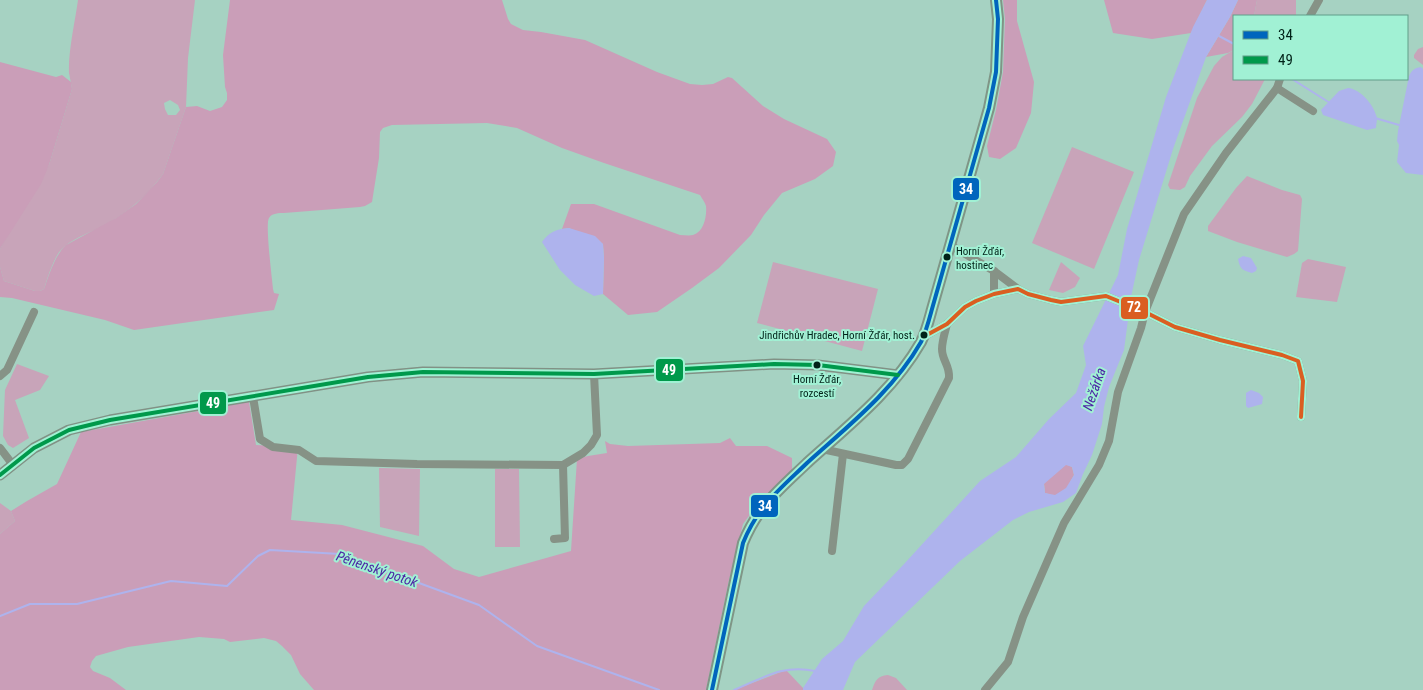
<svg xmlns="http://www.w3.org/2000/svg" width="1423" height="690" font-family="'Roboto Condensed',sans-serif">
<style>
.green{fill:#c8a4b9;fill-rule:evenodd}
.forest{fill:#ca9eb8}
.water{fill:#aeb3ed;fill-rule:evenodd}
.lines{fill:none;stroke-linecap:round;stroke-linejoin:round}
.stream{stroke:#aeb3ed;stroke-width:2}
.street{stroke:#869286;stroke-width:8}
.secondary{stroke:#819185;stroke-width:11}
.primary{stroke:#7f9586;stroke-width:12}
.bus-1-casing{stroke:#a1f1d4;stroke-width:8}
.bus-2-casing{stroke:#a1f1d4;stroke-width:8}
.bus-3-casing{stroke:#a1f1d4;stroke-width:8}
.bus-1{stroke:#0065bd;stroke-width:4}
.bus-2{stroke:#00994b;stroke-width:4}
.bus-3{stroke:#da5e21;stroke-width:4}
.bus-dot{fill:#002218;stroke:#a1f1d4;stroke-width:2}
.labels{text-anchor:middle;stroke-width:4;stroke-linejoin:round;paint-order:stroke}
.bus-label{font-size:11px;fill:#002218;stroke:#a1f1d4;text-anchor:start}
.water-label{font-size:14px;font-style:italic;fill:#4c25a4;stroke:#a1f1d4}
.line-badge{stroke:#a1f1d4;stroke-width:2}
.badge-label{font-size:14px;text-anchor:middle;font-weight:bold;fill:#fff}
</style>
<rect width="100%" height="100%" fill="#a6d2c2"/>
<g class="green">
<path d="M78 0H195L188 58 186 107 163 174C147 196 126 214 101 227 89 233 69 240 61 250 54 257 47 279 44 289L40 291H35L4 281 0 267V249L49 165 72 89C71 83 70 78 69 73 68 52 75 22 78 0ZM170 100 178 105 180 110 176 115H168L165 109 164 103Z"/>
<path d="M1257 0H1296V16H1254Z"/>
<path d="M1423 47V65L1414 58V55L1418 49Z"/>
<path d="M1234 50 1233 79H1265L1264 81 1252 104 1242 117 1212 146 1190 176 1185 187 1180 190 1170 189 1168 185 1197 98 1214 66 1222 57Z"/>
<path d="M1072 147 1134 172 1094 269 1032 243Z"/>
<path d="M1247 176 1282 190 1300 195 1302 199 1298 251 1294 254 1287 257 1237 242 1208 231V226L1236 188Z"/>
<path d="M1308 259 1346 267 1337 302 1296 297 1302 263Z"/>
<path d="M773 262 878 289 862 351 757 323Z"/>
<path d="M1061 262 1080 278 1075 287 1063 293 1049 290Z"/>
<path d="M17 364 49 376 40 390 15 400 29 438 13 448 8 445 3 436 5 390Z"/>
<path d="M379 468 420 469 419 536 380 527Z"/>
<path d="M495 469H519L520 547H495Z"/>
<path d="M0 503 11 511 15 521 0 534Z"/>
<path d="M888 675 896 678 907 690H872C875 681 877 676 888 675Z"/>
</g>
<g class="forest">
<path d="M230 0H502L508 19 511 24 523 30 541 32 585 40 657 72 690 84 702 85 713 84 728 77 732 78 763 106 784 119 827 139 836 152 833 166 815 179 782 193 764 215 751 235 719 268 692 288 657 312 628 315 603 294 604 258 603 244 569 228 562 229 571 204H594L680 235C684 235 689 236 693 235 704 232 707 216 706 206 705 202 702 199 700 195L604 163 562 148 517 128 487 123 392 125 383 128 380 132 379 158 372 202 365 206 360 207 284 213C279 213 272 213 269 218 265 223 272 278 273 289L274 293 279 294 274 310 134 330 105 320 12 298 0 297V267L4 281 35 291H40L44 289C49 275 55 255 66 245L116 218 136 204 157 182 163 174 186 107 197 106 210 111 222 107 227 100V93L225 87 223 55Z"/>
<path d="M1003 0H1017V21L1034 82 1031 113 1016 148 1000 159 989 157 987 146 996 110 1003 72 1005 19Z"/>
<path d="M1104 0H1207L1191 33 1152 39 1113 33Z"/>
<path d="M1238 0H1257L1254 16H1234V50L1228 53 1206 57 1230 17Z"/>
<path d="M0 62 56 77 62 75 71 82 72 89 49 165 41 184 0 249Z"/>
<path d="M249 402 256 445 298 447 291 520 342 525 423 546 454 569 479 577 571 551 577 459 588 456 607 453 605 441 610 444 628 446 720 443 730 438 736 446H767L792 458V470L757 505 743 524 729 580 706 690H314L300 674 291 655 282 646 276 641 264 638 230 642 224 639 199 637 128 647 96 656 92 661 90 667 93 671 110 678 126 690H0V534L15 521 11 511 27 501 57 484 81 432Z"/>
<path d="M1066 464 1072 467 1074 475 1067 488 1055 496 1045 493 1044 483Z"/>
<path d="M786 670 803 688V690H734Z"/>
</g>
<g class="water">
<path d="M1207 0H1238L1230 17 1206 57 1173 149 1139 260 1131 297 1124 350 1109 387 1104 407 1102 424 1092 455 1083 474 1076 493 1063 502 1029 512 1013 520 960 561 855 662 843 690H803V688L822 659 843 641 864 606 905 563 980 481 1016 457 1049 419 1076 393 1086 365 1083 346 1118 275 1127 229 1166 97 1193 27ZM1066 465 1072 467 1074 475 1066 488 1055 495 1045 493 1044 484Z"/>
<path d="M1421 67 1423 69V175L1406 173 1397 162 1399 145 1397 141 1398 131 1409 76C1412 70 1414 68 1421 67Z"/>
<path d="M1348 88C1360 89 1373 104 1376 115 1378 119 1376 124 1376 128L1367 130 1323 115 1321 110 1339 91Z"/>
<path d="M569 228 595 236 603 244 604 258 603 294 594 296 575 285 560 270 542 242C549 232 556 229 569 228Z"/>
<path d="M1243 256 1251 258 1257 268 1256 271 1252 273C1242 270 1240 269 1238 259Z"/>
<path d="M1251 390 1259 393 1263 397 1262 404 1248 408 1246 406V393Z"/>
</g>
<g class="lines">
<g class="stream">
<path d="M1219 36 1234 44"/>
<path d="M1292 79 1330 103"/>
<path d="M1375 118 1399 125"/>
<path d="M0 616 30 604H77L171 581 227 586 258 556 270 550 340 554 479 605 537 646 659 690"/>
<path d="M734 690C763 678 783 664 815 671"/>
</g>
<g class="street">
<path d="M1310 16 1319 0"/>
<path d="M1277 88 1313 111"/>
<path d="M950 245 994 271 1018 289"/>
<path d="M994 294V271"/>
<path d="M925 336 947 324 965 307 976 301 994 294 1018 289 1028 294 1051 300 1061 302 1106 296 1145 312 1175 327 1220 340 1282 355 1298 361 1303 381 1301 417"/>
<path d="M0 376 7 370 34 312"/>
<path d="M253 397 260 439 273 447 299 450 316 461 417 464 563 465 583 453 591 445 597 435 594 374"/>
<path d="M0 448 13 465"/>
<path d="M822 449 896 465H902L908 459 949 378C950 365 942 361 942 349 942 341 945 332 947 324"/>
<path d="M554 539 565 538 563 465"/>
<path d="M832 551 843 454"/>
<path d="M985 690 1008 662 1023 617 1064 523 1099 465 1109 441 1118 392 1141 328 1145 312 1184 214 1226 153 1277 88 1280 79"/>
</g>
<path class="secondary" d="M0 475 34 448 69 430 110 420 368 377 423 372 594 374 774 364 818 365 898 375"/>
<path class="primary" d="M712 690 743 543C758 506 779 490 807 463 848 426 893 391 921 342 926 332 929 320 932 309L989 108 996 72 998 19 996 0"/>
<g class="bus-1-casing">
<path id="bus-1" d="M712 690 743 543C758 506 779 490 807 463 848 426 893 391 921 342 926 332 929 320 932 309L989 108 996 72 998 19 996 0"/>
</g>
<g class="bus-2-casing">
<path id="bus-2" d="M0 475 34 448 69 430 110 420 368 377 423 372 594 374 774 364 818 365 898 375"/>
</g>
<g class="bus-3-casing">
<path id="bus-3" d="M923 337 947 324 965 307 976 301 994 294 1018 289 1028 294 1051 300 1061 302 1106 296 1145 312 1175 327 1220 340 1282 355 1298 361 1303 381 1301 417"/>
</g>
<use href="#bus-1" class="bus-1"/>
<use href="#bus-2" class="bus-2"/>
<use href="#bus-3" class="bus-3"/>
</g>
<g class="bus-dot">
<circle cx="947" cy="257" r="4.5"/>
<circle cx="924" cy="335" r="4.5"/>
<circle cx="817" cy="365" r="4.5"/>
</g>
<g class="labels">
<g class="bus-label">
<text x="956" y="255">Horní Žďár,<tspan x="956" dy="14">hostinec</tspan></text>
<text x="915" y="339" text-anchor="end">Jindřichův Hradec, Horní Žďár, host.</text>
<text x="817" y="383" text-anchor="middle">Horní Žďár,<tspan x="817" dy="14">rozcestí</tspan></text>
</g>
<g class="water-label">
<text transform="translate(1094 389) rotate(-71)" y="5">Nežárka</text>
<text transform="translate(377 569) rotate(19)" y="5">Pěnenský potok</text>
</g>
</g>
<g class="line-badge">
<rect x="952" y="177" width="28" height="24" rx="5" fill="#0065bd"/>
<rect x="1120" y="296" width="29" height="24" rx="5" fill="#da5e21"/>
<rect x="655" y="358" width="29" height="24" rx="5" fill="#00994b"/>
<rect x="199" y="391" width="28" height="24" rx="5" fill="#00994b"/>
<rect x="750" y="494" width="29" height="24" rx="5" fill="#0065bd"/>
</g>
<g class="badge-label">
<text x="966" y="194">34</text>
<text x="1134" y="312">72</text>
<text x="669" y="375">49</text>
<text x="213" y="408">49</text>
<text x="765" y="511">34</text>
</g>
<rect x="1233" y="15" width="175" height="65" fill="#a1f1d4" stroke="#619e89"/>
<rect x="1243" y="31" width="25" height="8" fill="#0065bd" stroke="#619e89"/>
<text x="1278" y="40" font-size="15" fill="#002218">34</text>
<rect x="1243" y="56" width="25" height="8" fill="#00994b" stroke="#619e89"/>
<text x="1278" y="65" font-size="15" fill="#002218">49</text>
</svg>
